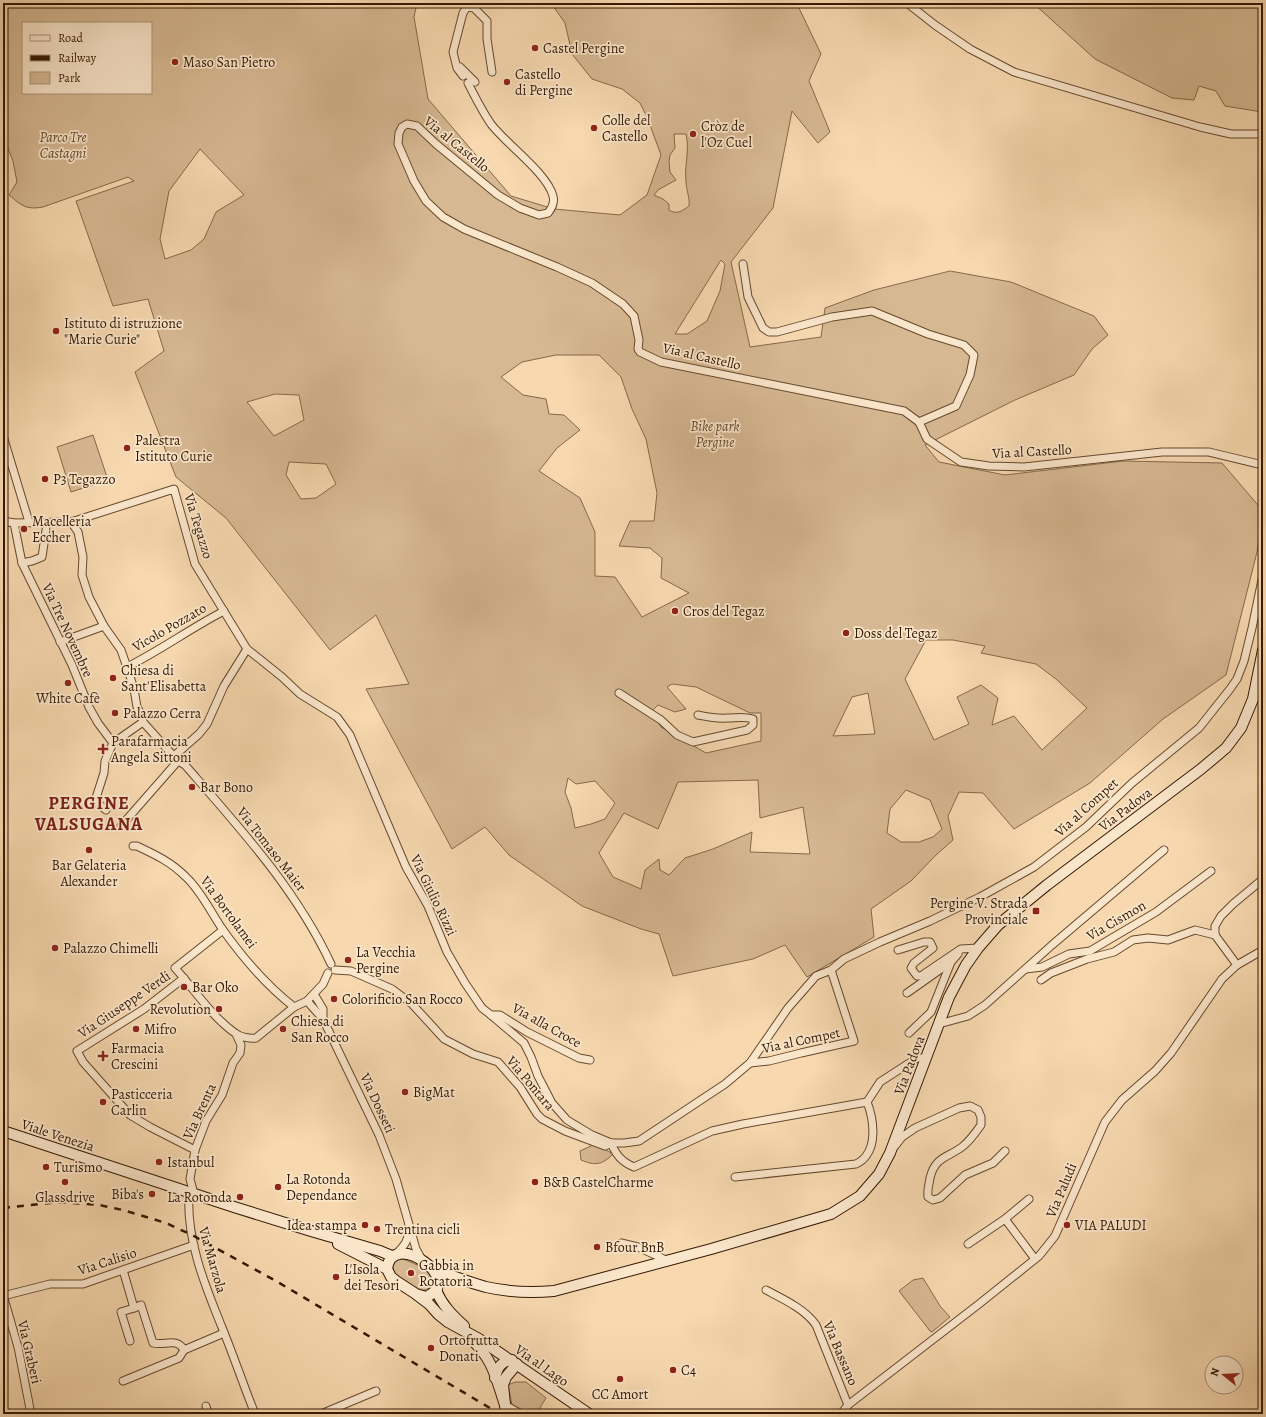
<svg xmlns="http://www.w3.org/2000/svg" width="1266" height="1417" font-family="Alegreya,serif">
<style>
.green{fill:#d6b892;stroke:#86684a;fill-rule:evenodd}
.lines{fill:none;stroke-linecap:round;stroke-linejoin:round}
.street-casing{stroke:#66492d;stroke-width:9}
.secondary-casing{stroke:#351902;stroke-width:12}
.street{stroke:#fae6cb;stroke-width:7}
.secondary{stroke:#fae6cb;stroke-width:10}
.rail{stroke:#351902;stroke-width:2.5;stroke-dasharray:7 7;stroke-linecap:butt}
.poi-dot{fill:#8f2418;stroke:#fae6cb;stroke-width:1.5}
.labels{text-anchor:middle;stroke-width:3.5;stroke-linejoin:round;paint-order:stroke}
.poi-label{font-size:14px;fill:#351902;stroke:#fae6cb;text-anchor:start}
.park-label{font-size:14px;font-style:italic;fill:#65492d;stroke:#fae6cb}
.street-label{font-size:14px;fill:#351902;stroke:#fae6cb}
.district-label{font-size:18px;font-weight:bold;letter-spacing:1px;fill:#7a1f14;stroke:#fae6cb}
</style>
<rect width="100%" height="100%" fill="#f7d8af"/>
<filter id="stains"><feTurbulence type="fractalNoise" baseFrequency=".005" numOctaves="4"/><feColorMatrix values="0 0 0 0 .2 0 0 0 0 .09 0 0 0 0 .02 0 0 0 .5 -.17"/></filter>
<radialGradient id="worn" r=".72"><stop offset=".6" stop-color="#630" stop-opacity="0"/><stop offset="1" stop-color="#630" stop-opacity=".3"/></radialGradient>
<g class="green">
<path d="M3 3H417L414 17 428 99 511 196 554 209 620 215 647 195 661 155 647 117 640 103 622 89 592 79 572 54 565 23 551 3H799L798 6 821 54 809 81 830 132 818 143 792 111 773 208 731 262 750 347 821 337 825 308 874 290 950 271 1011 282 1094 316 1108 335 1092 349 1074 375 1015 400 925 445 939 462 1005 475 1123 461 1222 463 1263 511 1257 552 1226 675 1163 719 1090 783 1014 829 983 793 959 792 948 816 953 840 936 855 911 881 871 909 874 937 807 977 785 945 753 959 673 976 659 934 641 929 582 906 509 855 485 827 452 849 366 689 409 684 376 615 330 650 226 518 176 477 135 372 164 351 148 299 113 306 76 201 134 181 128 177 43 207C26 210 22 206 9 195L17 182 13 161 3 136ZM23 23H151V93H23ZM674 134H686C690 150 684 166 686 181 686 190 690 197 689 206 682 211 677 215 669 210V204L663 199 654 195 658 190 676 180 670 172 669 162 670 155 675 148ZM200 149 244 195 216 212 204 239 191 250 165 259 160 239 169 191ZM721 260 725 264 720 291 707 321 687 334H675ZM556 355H599L621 377 632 409 646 439 657 493 654 521H630L619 546 650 548 662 558 661 578 689 593 642 617 615 577 595 576V532L580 498 539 471 557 448 580 430 564 415 549 414 546 399 523 395 501 377 522 362ZM275 394 299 395 304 420 274 436 247 402ZM289 462 326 464 336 484 316 498 301 499 286 475ZM926 640H953L985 646 981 653 1036 664 1056 679 1087 708 1042 750 1014 716 992 725 998 698 981 685 957 697 969 724 934 740 905 679ZM672 684 696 687 750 713H761V741L706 753 661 727 652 711 658 705 675 712 686 709 667 687ZM868 693 875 734 833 736 852 697ZM568 778 576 784 595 781 615 803 605 819 591 824 575 828 571 808 565 792ZM758 780 760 818 803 807 810 854 750 852 752 832 713 849 685 858 669 875 660 870 659 859 645 870 641 889 613 877 599 853 624 813 658 829 678 782ZM906 790 930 800 942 829 933 837 919 842H901L887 833 890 809Z"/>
<path d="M1033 3H1263V115L1262 112 1225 106 1216 91 1199 86 1194 100 1172 98 1095 59Z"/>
<path d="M93 435 108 480 71 492 57 447Z"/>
<path d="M595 1144 613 1154C602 1165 595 1166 581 1160L580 1151Z"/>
<path d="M403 1259C411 1262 424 1267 430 1275 437 1285 426 1294 416 1289 408 1285 392 1276 393 1266 394 1260 398 1260 403 1259Z"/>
<path d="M923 1278 940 1306 950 1317 932 1332 930 1331 899 1291 913 1280Z"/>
<path d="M515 1382H526L546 1398 536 1414H530L512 1405 508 1385Z"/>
</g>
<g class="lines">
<g class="street-casing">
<g id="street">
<path d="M907 3 935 25 970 49 1014 72 1200 127 1231 134H1263"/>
<path d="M460 67 475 82"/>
<path d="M463 76 457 68 453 52 463 13 467 7 474 8 487 21V39L492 72"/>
<path d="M468 83C475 97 482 111 491 124 506 144 547 173 553 196 555 203 552 208 548 213L539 215 520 208 498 195 436 144 417 126 407 124 402 127 399 133 398 144 414 181 426 201 443 217 464 229 557 267 592 283 623 304 634 316 639 340 638 349 640 352 661 362 904 411 919 422 927 439 961 462 989 466 1024 467 1162 452H1209L1263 465"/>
<path d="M743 264 748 297 763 328 769 332H777L832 317 872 311 928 334 964 345 974 355 970 375 956 406 919 422"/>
<path d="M3 436 29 522"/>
<path d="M3 521 14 523 71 522 174 489 195 564 247 649 282 677 300 694 337 717 350 735 406 867 428 906 447 952 465 983 482 1008 491 1015 524 1043 531 1057 538 1076 552 1103 567 1120 592 1135 611 1143H624L639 1141 725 1084 750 1063 788 1008 816 976 831 970 844 959 880 942 930 921 980 897 1034 867 1086 827 1132 783 1199 728 1230 689 1237 679 1244 661 1252 628 1263 575"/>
<path d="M71 522 78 532 83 557 82 575 89 597 104 626 121 650 129 673 134 689 137 707 141 714 143 722"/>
<path d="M14 523 22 563 72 665 89 707 98 723 113 743"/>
<path d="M22 563 32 561 42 557 46 530"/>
<path d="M60 642 104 626"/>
<path d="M127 667C161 650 191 628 224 611"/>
<path d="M619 693 661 720 677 735 693 742 747 730 753 725V719C744 716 737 718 727 718 717 719 708 717 698 715"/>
<path d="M143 722 178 761 185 765C239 827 296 889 331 964"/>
<path d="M174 756 199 734 207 724 224 686 247 649"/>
<path d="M106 810 95 801 104 773 105 761 113 743 143 722"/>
<path d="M121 826 178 761"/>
<path d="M133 846H137C156 855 171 862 186 877 202 892 211 913 223 930 243 958 267 986 294 1007"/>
<path d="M223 930 175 968C195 990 211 1016 235 1033 240 1037 250 1039 256 1038L294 1007 307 1001 323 984 328 973"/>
<path d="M898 950 924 942H930L933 948 914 963 911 968 917 976H921L961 949 978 948"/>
<path d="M1237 965 1215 935V926L1221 916 1233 904 1263 879"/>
<path d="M1026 969 1042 967 1069 954 1090 951 1156 912 1211 871"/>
<path d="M335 970 351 971 392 989 412 1004 444 1039 473 1054 498 1062 520 1087 537 1114 542 1119 565 1131 605 1146 611 1143"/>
<path d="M184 978 144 1009 77 1051 83 1062 130 1115 150 1127 195 1150"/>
<path d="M1041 980 1051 973 1087 959 1114 952 1133 940 1148 938 1168 940 1195 930 1215 935"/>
<path d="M907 993 951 962"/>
<path d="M314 994 323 1009V1019"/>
<path d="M307 1001 323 1019 379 1135 396 1179 416 1249 422 1260"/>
<path d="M491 1015H500L527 1032 579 1058 590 1060"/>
<path d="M939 1024 968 1016 985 1005 1052 945 1164 850"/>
<path d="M909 1033 931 1012 951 962 958 954"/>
<path d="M750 1063 769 1061 801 1053 854 1041 831 970"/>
<path d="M867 1102 880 1082 917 1058H927"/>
<path d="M611 1143C616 1155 622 1162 634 1167L712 1131 743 1124 867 1102C873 1117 877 1142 866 1156 864 1159 860 1162 856 1164L735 1177"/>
<path d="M895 1146 902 1137 915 1128 959 1108 970 1106 978 1110 981 1117V1125C976 1132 970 1141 962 1147 947 1158 935 1157 930 1178 929 1185 927 1190 928 1197L933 1200 940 1198 965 1175 993 1163 1005 1151"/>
<path d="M189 1192C186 1239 204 1283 221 1325 233 1354 243 1384 255 1414"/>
<path d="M194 1194 190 1179 195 1150 206 1121 222 1095 233 1063 240 1053 241 1045 236 1034"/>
<path d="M1005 1219 1035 1259"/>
<path d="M621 1243 638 1247 668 1261"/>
<path d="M968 1244 1005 1219 1029 1199"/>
<path d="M397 1253C404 1246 409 1240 409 1229"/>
<path d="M123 1270 134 1308 141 1305 153 1343C164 1346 177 1337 184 1350"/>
<path d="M766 1290C783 1299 805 1309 816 1325L848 1405"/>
<path d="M3 1295 18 1347 31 1414"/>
<path d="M3 1296 50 1284H83L194 1245"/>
<path d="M130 1341 121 1312 134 1308"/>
<path d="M123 1381 179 1358 184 1350 224 1333"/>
<path d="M505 1405 521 1414"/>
<path d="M206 1406 208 1414"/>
<path d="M321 1414 376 1391"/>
<path d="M841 1414 848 1405 979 1304 1039 1256 1055 1236 1105 1122 1122 1100 1155 1071 1171 1053 1222 979 1237 965 1263 950"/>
</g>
</g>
<g class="secondary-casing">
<g id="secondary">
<path d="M3 1131 234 1207 311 1231 380 1251 392 1256"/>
<path d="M338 1244 387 1269 391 1277 396 1281 416 1294 426 1297C467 1280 391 1228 387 1269"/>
<path d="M433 1269C450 1275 468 1282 486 1287 508 1292 531 1293 554 1291L711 1249 831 1214 860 1196 879 1174 890 1153 949 997 966 965 978 948 998 925 1047 885 1201 769 1226 748 1241 728 1253 699 1263 650"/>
<path d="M436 1290C442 1305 452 1315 464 1326"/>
<path d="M417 1295 429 1304 438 1314 448 1322 479 1339 589 1414"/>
<path d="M471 1339C493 1359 496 1378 505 1405"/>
<path d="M495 1378C497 1368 501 1361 512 1360"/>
<path d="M506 1414 503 1385 506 1377 517 1364"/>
</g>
</g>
<use href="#street" class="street"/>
<use href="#secondary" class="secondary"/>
<path class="rail" d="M3 1208 60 1202 99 1205 123 1210 166 1223 192 1235 276 1281 500 1414"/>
</g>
<g class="poi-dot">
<circle cx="535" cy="48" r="4"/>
<circle cx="175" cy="62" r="4"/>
<circle cx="507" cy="82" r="4"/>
<circle cx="594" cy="128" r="4"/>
<circle cx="693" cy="134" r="4"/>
<circle cx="56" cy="331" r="4"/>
<circle cx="127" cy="448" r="4"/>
<circle cx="45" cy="479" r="4"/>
<circle cx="24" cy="529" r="4"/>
<circle cx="675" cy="611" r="4"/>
<circle cx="846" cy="633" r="4"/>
<circle cx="113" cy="678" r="4"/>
<circle cx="68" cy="683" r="4"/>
<circle cx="115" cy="713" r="4"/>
<path d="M101 743h4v4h4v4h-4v4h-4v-4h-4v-4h4z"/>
<circle cx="192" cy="787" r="4"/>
<circle cx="89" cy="850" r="4"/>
<rect x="1032" y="907" width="8" height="8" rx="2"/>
<circle cx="55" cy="948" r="4"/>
<circle cx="348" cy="960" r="4"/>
<circle cx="184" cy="987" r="4"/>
<circle cx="334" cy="999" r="4"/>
<circle cx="219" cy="1009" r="4"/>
<circle cx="136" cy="1029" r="4"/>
<circle cx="283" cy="1029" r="4"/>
<path d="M101 1050h4v4h4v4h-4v4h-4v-4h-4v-4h4z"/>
<circle cx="405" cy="1092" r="4"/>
<circle cx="103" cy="1102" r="4"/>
<circle cx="159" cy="1162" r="4"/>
<circle cx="46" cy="1167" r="4"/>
<circle cx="65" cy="1182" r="4"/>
<circle cx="535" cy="1182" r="4"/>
<circle cx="278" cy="1187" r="4"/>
<circle cx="152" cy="1194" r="4"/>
<circle cx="240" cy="1197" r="4"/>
<circle cx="365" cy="1225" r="4"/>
<circle cx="1067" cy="1225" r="4"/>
<circle cx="377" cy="1229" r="4"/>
<circle cx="597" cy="1247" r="4"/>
<circle cx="411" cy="1273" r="4"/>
<circle cx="336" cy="1277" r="4"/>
<circle cx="431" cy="1348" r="4"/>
<circle cx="673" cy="1370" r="4"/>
<circle cx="620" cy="1379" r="4"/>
</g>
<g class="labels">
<g class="poi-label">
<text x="543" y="53">Castel Pergine</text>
<text x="183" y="67">Maso San Pietro</text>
<text x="515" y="79">Castello<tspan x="515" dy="16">di Pergine</tspan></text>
<text x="602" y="125">Colle del<tspan x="602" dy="16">Castello</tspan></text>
<text x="701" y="131">Cròz de<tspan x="701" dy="16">l'Oz Cuel</tspan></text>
<text x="64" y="328">Istituto di istruzione<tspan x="64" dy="16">"Marie Curie"</tspan></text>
<text x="135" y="445">Palestra<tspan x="135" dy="16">Istituto Curie</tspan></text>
<text x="53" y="484">P3 Tegazzo</text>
<text x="32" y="526">Macelleria<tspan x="32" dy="16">Eccher</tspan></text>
<text x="683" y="616">Cros del Tegaz</text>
<text x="854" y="638">Doss del Tegaz</text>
<text x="121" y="675">Chiesa di<tspan x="121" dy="16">Sant'Elisabetta</tspan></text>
<text x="68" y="703" text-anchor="middle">White Cafè</text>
<text x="123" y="718">Palazzo Cerra</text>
<text x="111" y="746">Parafarmacia<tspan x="111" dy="16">Angela Sittoni</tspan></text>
<text x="200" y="792">Bar Bono</text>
<text x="89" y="870" text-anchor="middle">Bar Gelateria<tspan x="89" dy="16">Alexander</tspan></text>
<text x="1028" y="908" text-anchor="end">Pergine V. Strada<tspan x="1028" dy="16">Provinciale</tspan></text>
<text x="63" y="953">Palazzo Chimelli</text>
<text x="356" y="957">La Vecchia<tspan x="356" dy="16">Pergine</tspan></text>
<text x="192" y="992">Bar Oko</text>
<text x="342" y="1004">Colorificio San Rocco</text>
<text x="211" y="1014" text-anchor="end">Revolution</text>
<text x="291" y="1026">Chiesa di<tspan x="291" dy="16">San Rocco</tspan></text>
<text x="144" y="1034">Mifro</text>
<text x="111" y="1053">Farmacia<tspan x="111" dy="16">Crescini</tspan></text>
<text x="413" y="1097">BigMat</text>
<text x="111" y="1099">Pasticceria<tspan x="111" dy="16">Carlin</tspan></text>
<text x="167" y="1167">Istanbul</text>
<text x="54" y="1172">Turismo</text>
<text x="286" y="1184">La Rotonda<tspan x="286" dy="16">Dependance</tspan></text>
<text x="543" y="1187">B&amp;B CastelCharme</text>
<text x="144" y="1199" text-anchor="end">Biba's</text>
<text x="65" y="1202" text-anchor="middle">Glassdrive</text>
<text x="232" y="1202" text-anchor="end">La Rotonda</text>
<text x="357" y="1230" text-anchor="end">Idea stampa</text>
<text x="1075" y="1230">VIA PALUDI</text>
<text x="385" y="1234">Trentina cicli</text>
<text x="605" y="1252">Bfour BnB</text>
<text x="419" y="1270">Gabbia in<tspan x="419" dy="16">Rotatoria</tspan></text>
<text x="344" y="1274">L'Isola<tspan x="344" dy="16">dei Tesori</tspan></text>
<text x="439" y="1345">Ortofrutta<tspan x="439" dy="16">Donati</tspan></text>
<text x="681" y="1375">C4</text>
<text x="620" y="1399" text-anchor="middle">CC Amort</text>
</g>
<g class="park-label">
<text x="63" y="142">Parco Tre<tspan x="63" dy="16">Castagni</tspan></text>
<text x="715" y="431">Bike park<tspan x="715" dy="16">Pergine</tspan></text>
</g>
<g class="street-label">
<text transform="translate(457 144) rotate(39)" y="5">Via al Castello</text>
<text transform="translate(702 356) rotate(13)" y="5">Via al Castello</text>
<text transform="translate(1032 451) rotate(-3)" y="5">Via al Castello</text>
<text transform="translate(199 526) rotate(73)" y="5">Via Tegazzo</text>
<text transform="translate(169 627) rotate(-30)" y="5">Vicolo Pozzato</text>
<text transform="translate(68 630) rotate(65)" y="5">Via Tre Novembre</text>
<text transform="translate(1086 807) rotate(-42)" y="5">Via al Compet</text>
<text transform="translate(1125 809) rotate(-37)" y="5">Via Padova</text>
<text transform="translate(272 849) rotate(52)" y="5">Via Tomaso Maier</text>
<text transform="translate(434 895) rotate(64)" y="5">Via Giulio Rizzi</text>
<text transform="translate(229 912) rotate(54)" y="5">Via Bortolamei</text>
<text transform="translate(1116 920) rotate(-30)" y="5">Via Cismon</text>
<text transform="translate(124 1004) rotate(-34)" y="5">Via Giuseppe Verdi</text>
<text transform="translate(547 1025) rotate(29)" y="5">Via alla Croce</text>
<text transform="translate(801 1040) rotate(-12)" y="5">Via al Compet</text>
<text transform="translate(909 1065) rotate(-69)" y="5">Via Padova</text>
<text transform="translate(531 1083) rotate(50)" y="5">Via Pontara</text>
<text transform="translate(378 1103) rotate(65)" y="5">Via Dosseti</text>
<text transform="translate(199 1111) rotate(-65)" y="5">Via Brenta</text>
<text transform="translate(58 1135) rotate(18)" y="5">Viale Venezia</text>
<text transform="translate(1061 1190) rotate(-67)" y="5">Via Paludi</text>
<text transform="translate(213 1260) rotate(74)" y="5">Via Marzola</text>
<text transform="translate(107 1261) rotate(-18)" y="5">Via Calisio</text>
<text transform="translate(30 1352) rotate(77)" y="5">Via Graberi</text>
<text transform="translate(841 1353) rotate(67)" y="5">Via Bassano</text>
<text transform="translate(542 1365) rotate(35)" y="5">Via al Lago</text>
</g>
<g class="district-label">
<text x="89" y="809">PERGINE<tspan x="89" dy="21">VALSUGANA</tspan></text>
</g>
</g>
<rect width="1266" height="1417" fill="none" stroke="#f7d8af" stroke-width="16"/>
<rect x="4" y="4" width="1258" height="1409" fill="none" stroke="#351902" stroke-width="2"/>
<rect x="8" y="8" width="1250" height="1401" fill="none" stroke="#351902"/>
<rect x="22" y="22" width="130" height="72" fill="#fae6cb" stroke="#ab947b"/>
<rect x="30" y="35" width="20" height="6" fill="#fae6cb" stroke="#ab947b"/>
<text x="58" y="42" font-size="12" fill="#351902">Road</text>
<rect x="30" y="55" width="20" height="6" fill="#351902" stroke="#ab947b"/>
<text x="58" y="62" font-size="12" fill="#351902">Railway</text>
<rect x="30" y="72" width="20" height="12" fill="#d6b892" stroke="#ab947b"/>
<text x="58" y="82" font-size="12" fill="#351902">Park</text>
<g transform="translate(1224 1375) rotate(288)"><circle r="19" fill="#fae6cb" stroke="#ab947b"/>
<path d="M0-3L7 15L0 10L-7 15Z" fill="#8f2418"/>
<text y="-6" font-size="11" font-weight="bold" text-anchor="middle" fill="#351902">N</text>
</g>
<rect width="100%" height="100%" filter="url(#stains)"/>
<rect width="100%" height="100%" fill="url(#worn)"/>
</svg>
